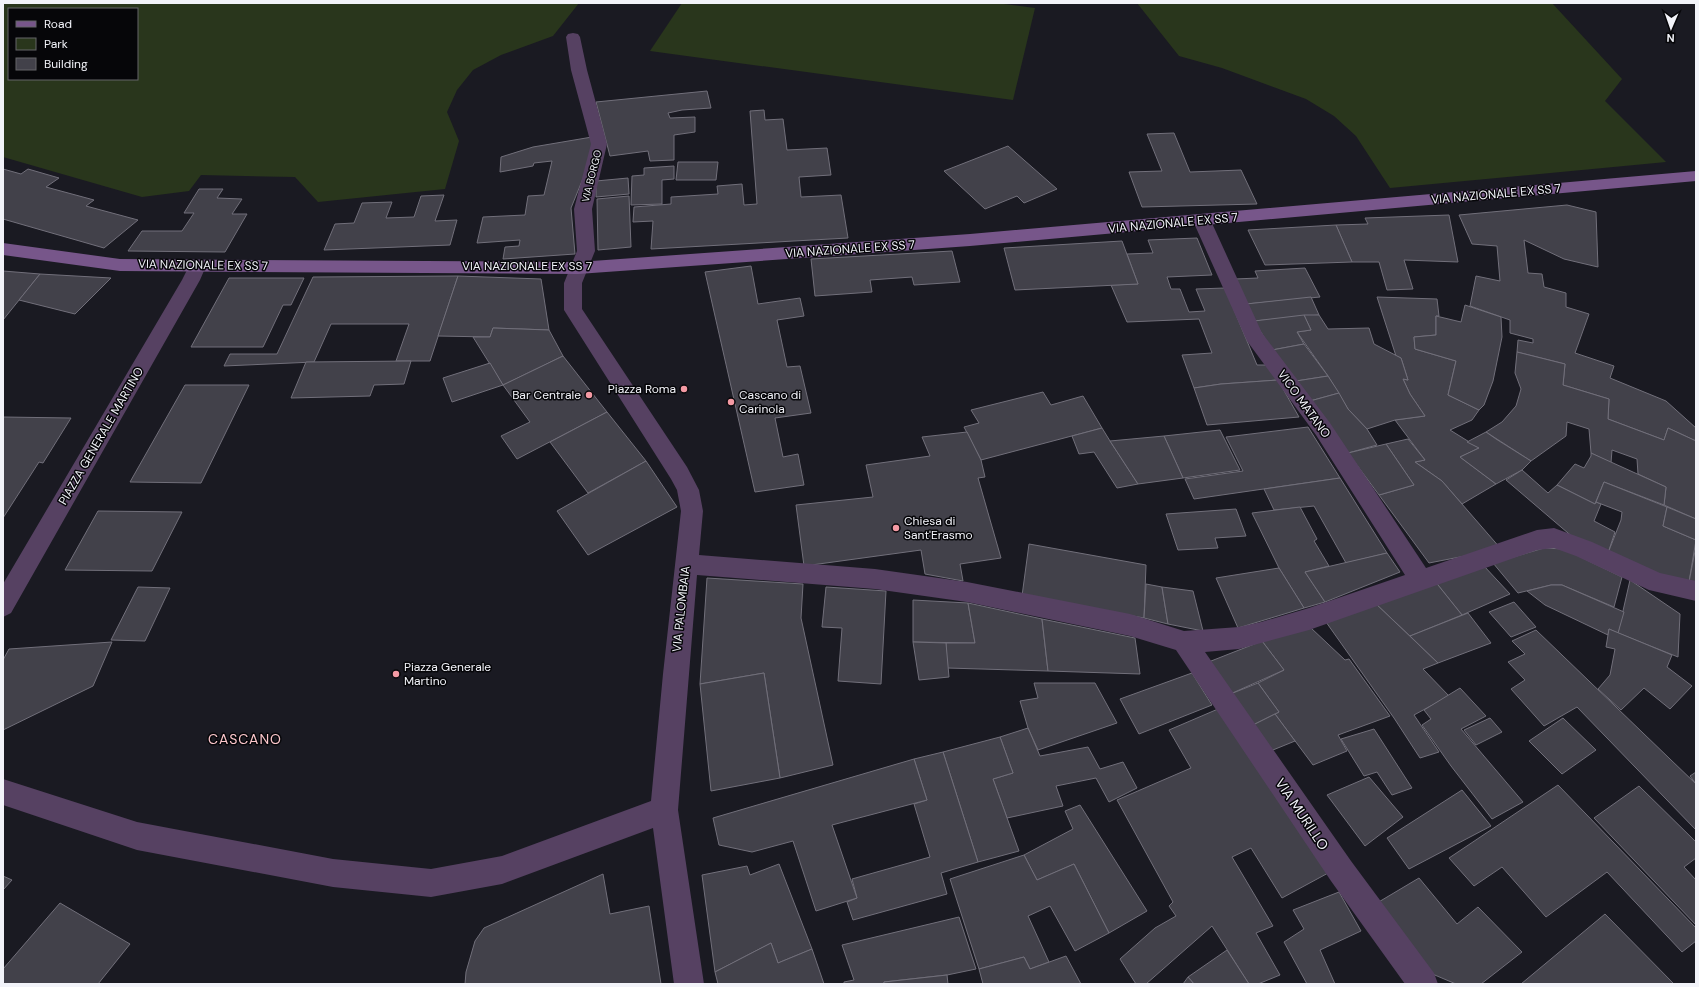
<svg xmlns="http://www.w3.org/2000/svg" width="1699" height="987" font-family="'DM Sans',sans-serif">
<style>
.green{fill:#29361c;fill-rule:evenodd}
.building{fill:#42414a;stroke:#716f7a}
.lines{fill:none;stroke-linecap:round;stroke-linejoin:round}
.street{fill:#564162;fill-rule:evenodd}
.secondary{fill:#77568a;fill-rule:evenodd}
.poi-dot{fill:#f49aa4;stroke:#060609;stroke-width:1.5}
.labels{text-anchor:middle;stroke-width:3;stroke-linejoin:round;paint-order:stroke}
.far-street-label{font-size:10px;fill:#f2f3f9;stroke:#060609}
.street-label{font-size:12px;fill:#f2f3f9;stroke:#060609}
.poi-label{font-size:12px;fill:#f2f3f9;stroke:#060609;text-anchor:start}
.quarter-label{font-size:14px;letter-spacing:1px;fill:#fcc7cc;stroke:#060609}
.near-street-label{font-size:14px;fill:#f2f3f9;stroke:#060609}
</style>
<rect width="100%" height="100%" fill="#1a1a22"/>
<g class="green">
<path d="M3 3H579L553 36 501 55 473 70 457 90 447 112 459 141 445 189 318 202 295 177 201 175 189 191 142 197 3 157ZM9 9H137V79H9Z"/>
<path d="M682 3H996L1035 8 1013 100 650 51Z"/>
<path d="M1137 3H1552L1622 79 1605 101 1666 162 1390 188 1356 136 1334 116 1306 99 1222 68 1179 56Z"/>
</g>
<g class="building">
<path d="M707 91 711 108 682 110 668 113 670 118 695 117V132L674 135V160L650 161 648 151 610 156 596 102Z"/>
<path d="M764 110 765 120 783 119 787 150 827 148 831 175 799 177 801 197 841 195 848 238 651 249 653 221 633 222 634 207 671 204V197L718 194 717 186 742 184 744 205 757 204 750 111Z"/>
<path d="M1174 133 1190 172 1241 170 1257 204 1142 207 1129 172 1162 171 1147 134Z"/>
<path d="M592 137 591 159 571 208 575 254 503 259 505 247 519 246 520 240 477 243 483 217 525 215 528 196 544 195 552 161 534 163 533 166 500 172 501 157 533 147Z"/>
<path d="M1008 146 1057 189 1024 203 1017 196 985 209 944 171Z"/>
<path d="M678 162H718L716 180H676Z"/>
<path d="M674 166V179L662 180V204L631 205 632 176 644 175V168Z"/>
<path d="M3 169 21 174 28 169 59 178 46 187 94 200 86 206 138 220 104 248 3 219Z"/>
<path d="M628 178 629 194 596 197V181Z"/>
<path d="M199 189H223L217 198 242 199 232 214H247L225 252 128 251 142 231H182L194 213H184Z"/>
<path d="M444 195 435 221 457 220 450 245 324 250 335 224 354 223 362 203 392 202 386 218 414 217 421 196Z"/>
<path d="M629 196 631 247 598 250 597 199Z"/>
<path d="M1567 205 1596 212 1598 267 1564 259 1524 240 1528 273 1542 274 1544 287 1566 293V307L1589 314 1575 353 1614 366 1610 378 1666 401 1696 428V441L1668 428 1664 440 1608 419 1609 399 1563 385 1565 364 1517 352 1518 340 1533 343V339L1510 333V320L1470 306 1476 276 1500 281 1497 246 1472 244 1459 215Z"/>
<path d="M1449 215 1458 262 1404 260 1413 289 1387 290 1379 262H1352L1336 225 1368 224 1365 218Z"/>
<path d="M1336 225 1352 262 1265 265 1248 230Z"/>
<path d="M1197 238 1212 275 1167 277 1171 289H1180L1189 312 1205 311 1196 289 1225 288 1257 365H1270L1278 380 1221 384 1194 388 1182 355 1212 353 1199 319 1127 322 1111 285 1138 284 1127 254 1153 253 1148 240Z"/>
<path d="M1122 241 1138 284 1015 290 1004 248Z"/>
<path d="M952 251 960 282 914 285 912 277 870 280 872 292 815 296 811 259Z"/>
<path d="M751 266 758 304 800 298 804 316 777 320 787 367 800 366 811 413 775 418 783 457 798 454 804 485 755 492 705 272Z"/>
<path d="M1305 268 1320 297 1246 304 1235 279 1258 278 1255 271Z"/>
<path d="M3 271 40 274 3 320Z"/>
<path d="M40 274 111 278 75 314 19 300Z"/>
<path d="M458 276 430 361H396L409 324H331L314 362 224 366 230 354H277L313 277Z"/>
<path d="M458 276 541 279 549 330 493 328 490 337 438 336Z"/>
<path d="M229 278H304L291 305H283L263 347H191Z"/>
<path d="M1311 297 1319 315 1254 321 1246 304Z"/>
<path d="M1377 297 1437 299 1439 316H1436V335L1414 337 1415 349 1456 361 1448 395 1479 410 1472 420 1450 430 1479 448 1460 457 1496 484 1462 504 1442 481 1415 462 1425 460 1395 420 1425 416 1410 394 1403 379 1408 380 1401 358 1396 356Z"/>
<path d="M1465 305 1501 317 1502 337 1493 381 1484 405 1479 410 1448 395 1456 361 1415 349 1414 337 1436 335V316L1461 322Z"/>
<path d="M1304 315H1319L1328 329 1369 328 1374 344 1401 358 1408 380 1403 379 1410 394 1425 416 1395 420 1367 429 1348 409 1328 376 1297 332 1311 330Z"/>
<path d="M1304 315 1311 330 1297 332 1304 344 1272 350 1254 321Z"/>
<path d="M493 328 549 330 563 356 503 385 473 337H490Z"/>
<path d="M1304 344 1328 376 1296 381 1272 350Z"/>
<path d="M1517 352 1565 364 1563 385 1609 399 1608 419 1664 440 1668 428 1696 441V519L1664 505 1666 487 1638 474 1637 459 1612 450 1611 463 1591 453 1589 429 1567 422 1566 436 1531 461 1486 432 1502 422 1516 406 1521 389 1515 373Z"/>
<path d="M563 356 607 412 517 459 501 436 530 422 503 385Z"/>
<path d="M411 361 404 384 374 385 370 396 291 398 306 362Z"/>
<path d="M490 363 503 385 452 402 443 378Z"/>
<path d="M1328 376 1339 393 1310 401 1296 381Z"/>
<path d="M1278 380 1299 417 1207 425 1194 388 1221 384Z"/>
<path d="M185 385H249L201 483 130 482Z"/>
<path d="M1043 392 1051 405 1083 396 1102 428 981 460 964 427 979 423 971 410Z"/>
<path d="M1339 393 1348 409 1367 429 1377 445 1348 453 1310 401Z"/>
<path d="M607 412 646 461 588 493 550 442Z"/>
<path d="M3 417 71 418 43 463 39 462 3 518Z"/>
<path d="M1308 427 1340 478 1194 499 1185 479 1243 471 1226 437Z"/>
<path d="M1102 428 1110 441 1138 484 1117 488 1094 452 1079 454 1072 436Z"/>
<path d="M1220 430 1240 470 1183 478 1164 436Z"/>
<path d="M967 432 981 460 985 477 978 478 1001 558 960 564 963 581 925 574 921 550 804 566 796 505 873 497 866 465 930 456 922 437Z"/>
<path d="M1486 432 1496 439 1531 461 1522 470 1496 484 1460 457 1479 448 1467 442Z"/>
<path d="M1164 436 1183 478 1138 484 1110 441Z"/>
<path d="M1408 439 1425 460 1415 462 1442 481 1501 549 1429 563 1379 495 1414 485 1386 444Z"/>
<path d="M1386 444 1414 485 1379 495 1348 453Z"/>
<path d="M1591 453 1666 487 1664 505 1604 482 1595 504 1557 485 1575 464 1584 468 1591 456Z"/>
<path d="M646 461 677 507 588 555 557 511Z"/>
<path d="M1522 470 1548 493 1557 485 1595 504 1596 502 1601 504 1594 521 1615 532 1608 553 1575 539 1506 480Z"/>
<path d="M1340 478 1387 553 1346 563 1314 506 1274 510 1264 489Z"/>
<path d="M1604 482 1667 507 1663 526 1696 540 1689 582 1648 573 1608 553 1621 520 1622 512 1596 502Z"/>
<path d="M1300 507 1317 539 1314 541 1329 566 1305 572 1325 602 1304 608 1279 568 1252 513Z"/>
<path d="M1667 507 1696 519V540L1663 526Z"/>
<path d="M1236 509 1246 536 1215 538 1218 548 1178 550 1166 514Z"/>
<path d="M98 511 182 512 152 571 65 570Z"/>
<path d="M1029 544 1146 565 1144 618 1022 596Z"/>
<path d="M1696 546V583L1689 582Z"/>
<path d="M1544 548 1564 549 1622 577 1614 607 1562 585H1551L1518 593 1493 563Z"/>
<path d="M1387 553 1400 572 1325 602 1305 572Z"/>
<path d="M1484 566 1510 594 1462 615 1434 580Z"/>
<path d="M1279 568 1304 608 1238 628 1216 578Z"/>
<path d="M707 578 803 584 801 618 833 765 780 778 764 673 700 684Z"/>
<path d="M1434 580 1462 615 1410 636 1375 603Z"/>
<path d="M1630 580 1680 614 1678 657 1618 633Z"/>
<path d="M1146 584 1162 587 1168 624 1144 618Z"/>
<path d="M1551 585H1562L1624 612 1618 633 1609 629 1608 635 1545 605 1527 591Z"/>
<path d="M138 587 170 588 145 641 111 640Z"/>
<path d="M826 587 886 591 881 684 838 681 842 628 822 627Z"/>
<path d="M1162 587 1193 591 1203 631 1168 624Z"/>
<path d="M913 600 968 603 975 643 913 642Z"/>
<path d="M1514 602 1536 627 1511 637 1489 612Z"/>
<path d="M968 603 1042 619 1048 671 947 668 946 643H975Z"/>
<path d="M1375 603 1438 663 1423 669 1449 696 1414 715 1439 752 1420 758 1394 718 1326 622Z"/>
<path d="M1468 613 1491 643 1438 663 1410 636Z"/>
<path d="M1042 619 1135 638 1140 674 1048 671Z"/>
<path d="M1311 628 1345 660 1349 659 1390 716 1338 735 1347 751 1313 765 1275 714 1279 712 1258 683 1284 670 1262 641Z"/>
<path d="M1609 629 1672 655 1667 667 1692 686 1670 709 1644 688 1621 710 1598 689 1610 675 1615 649 1606 647Z"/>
<path d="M1536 630 1696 784V830L1577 707 1544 726 1511 689 1525 680 1508 662 1525 654 1512 641Z"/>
<path d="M1262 641 1284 670 1228 695 1206 663Z"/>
<path d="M112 642 93 686 3 730V660L9 649Z"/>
<path d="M913 642 946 643 949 677 919 680Z"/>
<path d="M764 673 780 778 711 791 700 684Z"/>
<path d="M1192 673 1212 705 1139 734 1120 699Z"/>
<path d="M1034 683H1095L1117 723 1038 750 1028 728 1020 701 1038 698Z"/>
<path d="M1258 683 1279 712 1251 726 1228 695Z"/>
<path d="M1460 688 1486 716 1461 729 1523 802 1492 819 1451 766 1422 725 1431 719 1424 710Z"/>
<path d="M1218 709 1330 872 1282 898 1251 848 1232 857 1273 926 1256 933 1280 975 1258 984H1249L1212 926 1146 984H1136L1120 959 1155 928 1176 916 1169 906 1173 902 1117 800 1191 768 1169 730Z"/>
<path d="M1275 714 1295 741 1268 752 1251 726Z"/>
<path d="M1490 718 1502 732 1476 745 1464 730Z"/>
<path d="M1563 718 1596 750 1562 774 1529 741Z"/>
<path d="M1028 728 1040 756 1088 747 1100 769 1123 762 1137 788 1109 802 1096 778 1056 786 1063 806 1007 818 993 779 1013 773 1000 737Z"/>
<path d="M1374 729 1412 788 1392 795 1377 772 1364 776 1341 739Z"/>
<path d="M1000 737 1013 773 993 779 1019 851 978 862 943 752Z"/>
<path d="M943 752 978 862 941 873 947 894 853 920 847 902 857 898 852 879 930 857 914 804 927 800 914 759Z"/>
<path d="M914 759 927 800 832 825 857 898 816 911 793 841 752 852 719 845 713 818Z"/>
<path d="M1696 772V784L1690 776Z"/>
<path d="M1369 777 1403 817 1365 846 1327 795Z"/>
<path d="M1558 785 1696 928V941L1682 952 1607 872 1546 917 1502 867 1474 886 1449 858Z"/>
<path d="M1639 786 1696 842V858L1684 867 1696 880V925L1594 818Z"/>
<path d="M1462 790 1491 826 1409 869 1387 838Z"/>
<path d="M1080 805 1147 911 1109 933 1074 864 1037 880 1024 855 1073 829 1065 811Z"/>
<path d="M1024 855 1037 880 1074 864 1109 933 1075 951 1050 906 1028 916 1049 962 1030 969 1024 957 979 969 950 879Z"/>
<path d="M779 864 812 949 778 963 771 943 715 972 702 875 747 866 750 875Z"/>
<path d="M603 874 610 914 649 906 661 984H465L466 972 475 941 484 928Z"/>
<path d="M3 876 12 880 3 890Z"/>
<path d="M1419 878 1457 924 1478 907 1522 952 1481 984H1456L1430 973 1377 903Z"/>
<path d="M1339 892 1361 931 1320 950 1335 984H1307L1284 942 1304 929 1293 910Z"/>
<path d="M60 903 130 944 98 984H3V969Z"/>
<path d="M1605 914 1674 984H1521Z"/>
<path d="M959 917 976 969 947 975 884 982V984H844V982L854 980 842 945Z"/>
<path d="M771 943 778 963 812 949 824 984H718L715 972Z"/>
<path d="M1227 950 1249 984H1194L1188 977Z"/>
<path d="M1066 956 1081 984H983L979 969 1024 957 1030 969Z"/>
<path d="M947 975 948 984H884V982Z"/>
<path d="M1188 977 1194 984H1183Z"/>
</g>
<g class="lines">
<g class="street">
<path d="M573 33 578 34 580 37 587 70 607 144 592 209 595 251 582 283V309L687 467 699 490 703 511 699 555 875 569 967 582 1130 614 1184 631 1239 627 1261 622 1309 608 1405 575 1316 435 1247 341 1193 221 1196 217 1202 215 1208 217 1211 221 1262 333 1330 423 1426 568 1537 530 1554 528 1592 542 1660 573 1696 581V601L1649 590 1576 556 1554 548 1537 550 1309 630 1239 649 1205 652 1351 861 1434 973 1438 984H1405L1331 881 1176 650 1130 636 967 602 875 589 697 575 678 810 704 984H674L653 828 502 884 431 897 333 887 137 850 3 805V779L137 822 333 859 431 869 502 856 651 801 663 674 681 511 677 490 671 479 564 310V283L577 251 574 209 591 144 571 70 566 37 568 34Z"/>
<path d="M197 260 203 262 206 266 200 280 11 613 3 617V584L182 280 191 262Z"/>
</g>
<path class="secondary" d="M1696 171V181L970 246 578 274 120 271 3 255V243L120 259 578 262 970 234Z"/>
</g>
<g class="poi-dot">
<circle cx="684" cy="389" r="4"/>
<circle cx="589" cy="395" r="4"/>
<circle cx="731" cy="402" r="4"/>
<circle cx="896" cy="528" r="4"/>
<circle cx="396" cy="674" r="4"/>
</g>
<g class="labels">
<g class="far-street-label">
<text transform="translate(591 176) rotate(-76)" y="4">VIA BORGO</text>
</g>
<g class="street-label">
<text transform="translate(1496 194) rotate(-5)" y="4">VIA NAZIONALE EX SS 7</text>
<text transform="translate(1173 223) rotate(-5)" y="4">VIA NAZIONALE EX SS 7</text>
<text transform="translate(850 249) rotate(-4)" y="4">VIA NAZIONALE EX SS 7</text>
<text transform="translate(203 265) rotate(1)" y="4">VIA NAZIONALE EX SS 7</text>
<text x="527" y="270">VIA NAZIONALE EX SS 7</text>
<text transform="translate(1304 404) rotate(54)" y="4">VICO MATANO</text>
<text transform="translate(101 436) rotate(-60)" y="4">PIAZZA GENERALE MARTINO</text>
<text transform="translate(681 609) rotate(-84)" y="4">VIA PALOMBAIA</text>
</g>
<g class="poi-label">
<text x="676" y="393" text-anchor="end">Piazza Roma</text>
<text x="581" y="399" text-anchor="end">Bar Centrale</text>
<text x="739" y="399">Cascano di<tspan x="739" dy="14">Carinola</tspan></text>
<text x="904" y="525">Chiesa di<tspan x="904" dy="14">Sant'Erasmo</tspan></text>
<text x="404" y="671">Piazza Generale<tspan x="404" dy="14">Martino</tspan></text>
</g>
<g class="quarter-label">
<text x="245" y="744">CASCANO</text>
</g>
<g class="near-street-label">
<text transform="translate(1302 814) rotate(56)" y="5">VIA MURILLO</text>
</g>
</g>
<rect width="1699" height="987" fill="none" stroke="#f2f3f9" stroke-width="8"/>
<rect x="8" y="8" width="130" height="72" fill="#060609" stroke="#646569"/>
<rect x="16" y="21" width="20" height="6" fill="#77568a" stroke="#646569"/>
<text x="44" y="28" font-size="12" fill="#f2f3f9">Road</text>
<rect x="16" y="38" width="20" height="12" fill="#29361c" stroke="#646569"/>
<text x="44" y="48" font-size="12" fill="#f2f3f9">Park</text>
<rect x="16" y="58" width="20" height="12" fill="#42414a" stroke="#646569"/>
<text x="44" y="68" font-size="12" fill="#f2f3f9">Building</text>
<g transform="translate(1671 28) rotate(182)" stroke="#060609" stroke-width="3" paint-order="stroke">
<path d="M0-3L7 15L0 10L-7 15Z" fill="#f2f3f9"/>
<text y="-6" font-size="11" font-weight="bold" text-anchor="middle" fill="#f2f3f9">N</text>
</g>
</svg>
